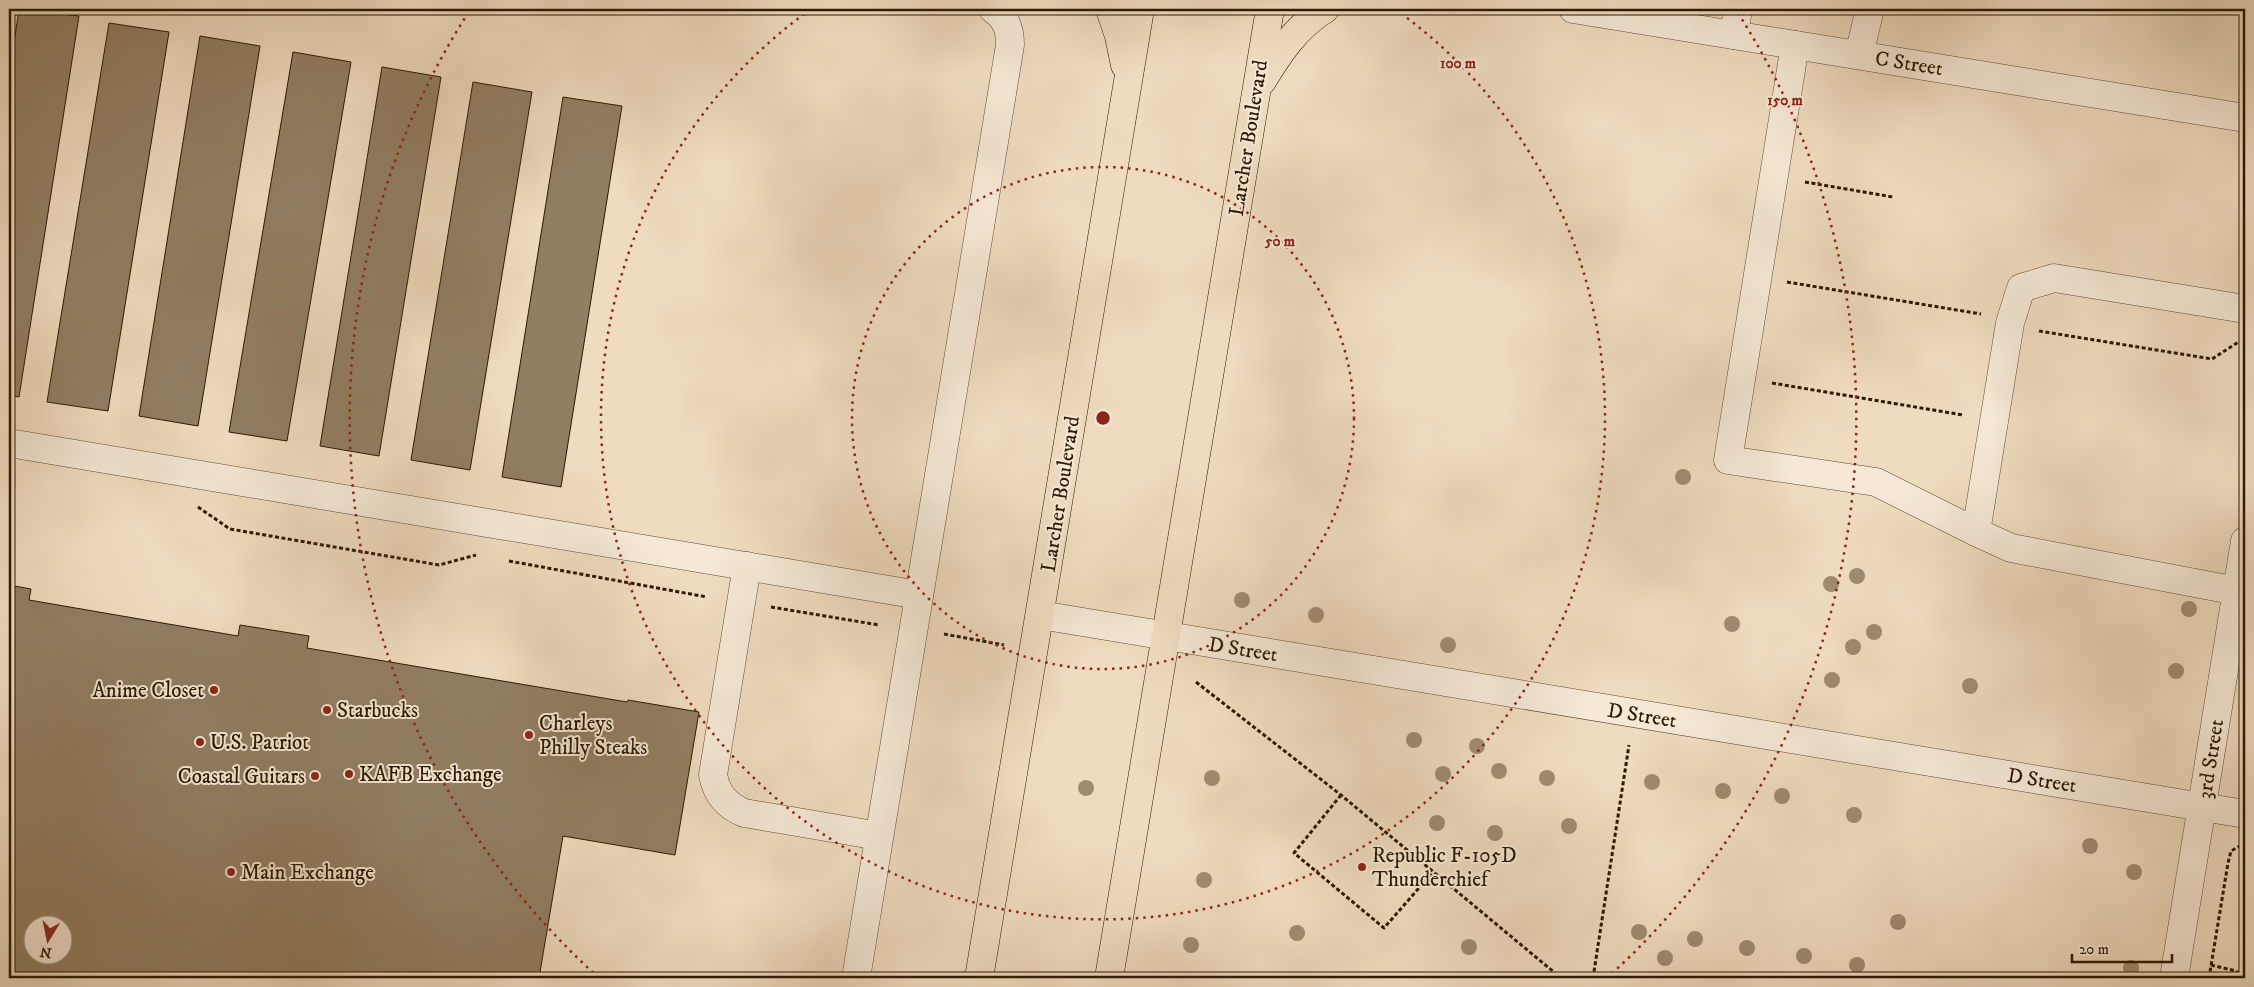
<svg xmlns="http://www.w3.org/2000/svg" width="2254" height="987" font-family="'IM FELL DW Pica',serif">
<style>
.building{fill:#917e63;stroke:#2c1900;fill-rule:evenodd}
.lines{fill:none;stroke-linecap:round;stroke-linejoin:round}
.minor-casing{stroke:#5d4a30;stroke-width:29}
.major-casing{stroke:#2c1900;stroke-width:29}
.path{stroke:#2c1900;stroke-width:3;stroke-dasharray:4 2.5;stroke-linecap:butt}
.minor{stroke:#f5e8d5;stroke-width:28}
.major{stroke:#efdbbf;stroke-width:28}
.tree{fill:#9f8b70}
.ring{fill:none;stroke:#8f2418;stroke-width:2.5;stroke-dasharray:2.5 5}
.poi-dot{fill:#8f2418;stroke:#f5e8d5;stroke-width:2}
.labels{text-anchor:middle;stroke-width:4;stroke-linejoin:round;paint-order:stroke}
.street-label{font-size:21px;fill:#2c1900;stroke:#f5e8d5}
.poi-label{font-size:21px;fill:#2c1900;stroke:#f5e8d5;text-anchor:start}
.centre{fill:#8f2418;stroke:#f5e8d5;stroke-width:2.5}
.ring-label{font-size:15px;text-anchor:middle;font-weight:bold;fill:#8f2418;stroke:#f5e8d5;stroke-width:4;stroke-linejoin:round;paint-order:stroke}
</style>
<rect width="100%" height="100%" fill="#efdbbf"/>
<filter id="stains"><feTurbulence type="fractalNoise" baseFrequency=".004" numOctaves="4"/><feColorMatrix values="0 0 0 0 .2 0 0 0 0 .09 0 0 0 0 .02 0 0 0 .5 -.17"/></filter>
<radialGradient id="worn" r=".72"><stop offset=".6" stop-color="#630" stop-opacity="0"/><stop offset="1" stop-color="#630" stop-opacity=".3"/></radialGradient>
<g class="building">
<path d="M19 9 79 16 19 397 9 395V76Z"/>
<path d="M109 23 169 32 108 411 47 402Z"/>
<path d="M200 36 260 46 198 426 139 416Z"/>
<path d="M293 52 351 62 287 441 229 432Z"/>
<path d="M382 67 441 77 379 456 320 446Z"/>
<path d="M473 82 532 92 470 470 411 460Z"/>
<path d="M563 97 622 106 561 487 502 477Z"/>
<path d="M9 585 31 589 29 600 238 636 240 625 309 636 307 648 627 702 628 700 699 712 675 855 563 836 539 978H9ZM32 924H62V954H32Z"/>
</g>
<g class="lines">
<g class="minor-casing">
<g id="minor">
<path d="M1573 9 2245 118"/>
<path d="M1734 35 1738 9"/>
<path d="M1795 45 1728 460 1876 482 1976 532"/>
<path d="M1859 55 1870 9"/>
<path d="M9 443 919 595"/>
<path d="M747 566 713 775C717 795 726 805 744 813L879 836"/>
<path d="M2237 591 2011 548 1976 532 2010 323 2021 288 2054 278 2245 309"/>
<path d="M1040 615 2245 814"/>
<path d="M856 978 1010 45C1010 29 1006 18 993 9"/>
<path d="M2174 978 2245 541"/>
</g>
</g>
<g class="major-casing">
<g id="major">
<path d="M1110 9 1119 36 1125 65"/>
<path d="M1262 81C1279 53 1296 27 1325 9"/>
<path d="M979 978 1140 9"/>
<path d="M1109 978 1270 9"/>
</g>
</g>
<g class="path">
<path d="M1805 182 1893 197"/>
<path d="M1787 282 1981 314"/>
<path d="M2039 331 2212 359 2240 341"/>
<path d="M1772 383 1963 415"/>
<path d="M198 507 230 529 439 565 476 555"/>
<path d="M509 561 707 597"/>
<path d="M771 607 879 625"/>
<path d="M944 634 1004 645"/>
<path d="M1196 682 1341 795 1561 978"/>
<path d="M1341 795 1294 853 1384 928 1433 872"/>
<path d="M2211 965 2236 971 2245 978"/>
<path d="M1593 978 1629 745"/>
<path d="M2209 978 2228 863 2231 851 2240 846"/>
</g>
<use href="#minor" class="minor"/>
<use href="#major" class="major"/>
</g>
<g class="tree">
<circle cx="1683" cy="477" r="8"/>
<circle cx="1857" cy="576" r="8"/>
<circle cx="1831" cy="584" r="8"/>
<circle cx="1242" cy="600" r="8"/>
<circle cx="2189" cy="609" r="8"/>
<circle cx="1316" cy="615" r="8"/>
<circle cx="1732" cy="624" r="8"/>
<circle cx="1874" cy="632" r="8"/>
<circle cx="1448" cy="645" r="8"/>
<circle cx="1853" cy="647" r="8"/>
<circle cx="2176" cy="671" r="8"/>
<circle cx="1832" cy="680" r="8"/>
<circle cx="1970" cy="686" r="8"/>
<circle cx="1414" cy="740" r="8"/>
<circle cx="1477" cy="746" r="8"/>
<circle cx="1499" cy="771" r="8"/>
<circle cx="1443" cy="774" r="8"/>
<circle cx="1212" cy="778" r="8"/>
<circle cx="1547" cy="778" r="8"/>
<circle cx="1652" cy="782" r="8"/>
<circle cx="1086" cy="788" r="8"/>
<circle cx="1723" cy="791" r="8"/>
<circle cx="1782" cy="796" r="8"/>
<circle cx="1854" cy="815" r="8"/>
<circle cx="1437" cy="823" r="8"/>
<circle cx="1569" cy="826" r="8"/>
<circle cx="1495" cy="833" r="8"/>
<circle cx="2090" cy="846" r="8"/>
<circle cx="2134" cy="872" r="8"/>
<circle cx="1204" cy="880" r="8"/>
<circle cx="1898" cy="922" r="8"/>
<circle cx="1639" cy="932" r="8"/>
<circle cx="1297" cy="933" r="8"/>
<circle cx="1695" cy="939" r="8"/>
<circle cx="1191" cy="945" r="8"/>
<circle cx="1469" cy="947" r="8"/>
<circle cx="1747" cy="948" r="8"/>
<circle cx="1804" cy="956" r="8"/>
<circle cx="1665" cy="958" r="8"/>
<circle cx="1857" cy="965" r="8"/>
<circle cx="2131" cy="968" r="8"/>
</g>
<g class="ring">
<circle cx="1103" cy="418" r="251"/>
<path d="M1395 9A502 502 0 1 1 811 9"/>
<path d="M599 978A753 753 0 0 1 468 13M1738 13A753 753 0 0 1 1607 978"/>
</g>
<g class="poi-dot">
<circle cx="214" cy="690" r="5"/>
<circle cx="327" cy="710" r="5"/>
<circle cx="529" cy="735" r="5"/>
<circle cx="200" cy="742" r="5"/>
<circle cx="349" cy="774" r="5"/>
<circle cx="315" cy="776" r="5"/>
<circle cx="1362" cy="867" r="5"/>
<circle cx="231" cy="872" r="5"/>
</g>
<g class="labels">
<g class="street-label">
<text transform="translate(1909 63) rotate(9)" y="7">C Street</text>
<text transform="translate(1248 138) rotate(-81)" y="7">Larcher Boulevard</text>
<text transform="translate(1060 494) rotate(-81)" y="7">Larcher Boulevard</text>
<text transform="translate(1243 649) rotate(9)" y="7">D Street</text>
<text transform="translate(1642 715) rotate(9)" y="7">D Street</text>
<text transform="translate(2210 759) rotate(-81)" y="7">3rd Street</text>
<text transform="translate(2042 780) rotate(9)" y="7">D Street</text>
</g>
<g class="poi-label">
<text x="204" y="697" text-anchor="end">Anime Closet</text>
<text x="337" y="717">Starbucks</text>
<text x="539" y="730">Charleys<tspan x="539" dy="24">Philly Steaks</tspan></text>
<text x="210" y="749">U.S. Patriot</text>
<text x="359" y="781">KAFB Exchange</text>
<text x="305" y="783" text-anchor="end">Coastal Guitars</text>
<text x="1372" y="862">Republic F-105D<tspan x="1372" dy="24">Thunderchief</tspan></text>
<text x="241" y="879">Main Exchange</text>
</g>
</g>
<circle cx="1103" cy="418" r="8" class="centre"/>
<g class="ring-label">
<text x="1458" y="68">100 m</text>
<text x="1785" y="105">150 m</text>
<text x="1280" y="246">50 m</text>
</g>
<rect width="2254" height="987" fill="none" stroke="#efdbbf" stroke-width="30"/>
<rect x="10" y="10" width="2234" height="967" fill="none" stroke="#2c1900" stroke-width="2.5"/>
<rect x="15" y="15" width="2224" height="957" fill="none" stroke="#2c1900"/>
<g transform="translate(48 940) rotate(190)"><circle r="24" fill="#f5e8d5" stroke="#a59580"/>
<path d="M0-4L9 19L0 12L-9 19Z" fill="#8f2418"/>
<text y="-8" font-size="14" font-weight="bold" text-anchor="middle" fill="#2c1900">N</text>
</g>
<path d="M2072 954v8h100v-8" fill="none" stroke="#2c1900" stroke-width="2.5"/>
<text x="2079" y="954" font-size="15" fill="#2c1900" stroke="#f5e8d5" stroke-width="4" paint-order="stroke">20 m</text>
<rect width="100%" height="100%" filter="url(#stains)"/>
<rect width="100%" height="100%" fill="url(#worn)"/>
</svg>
